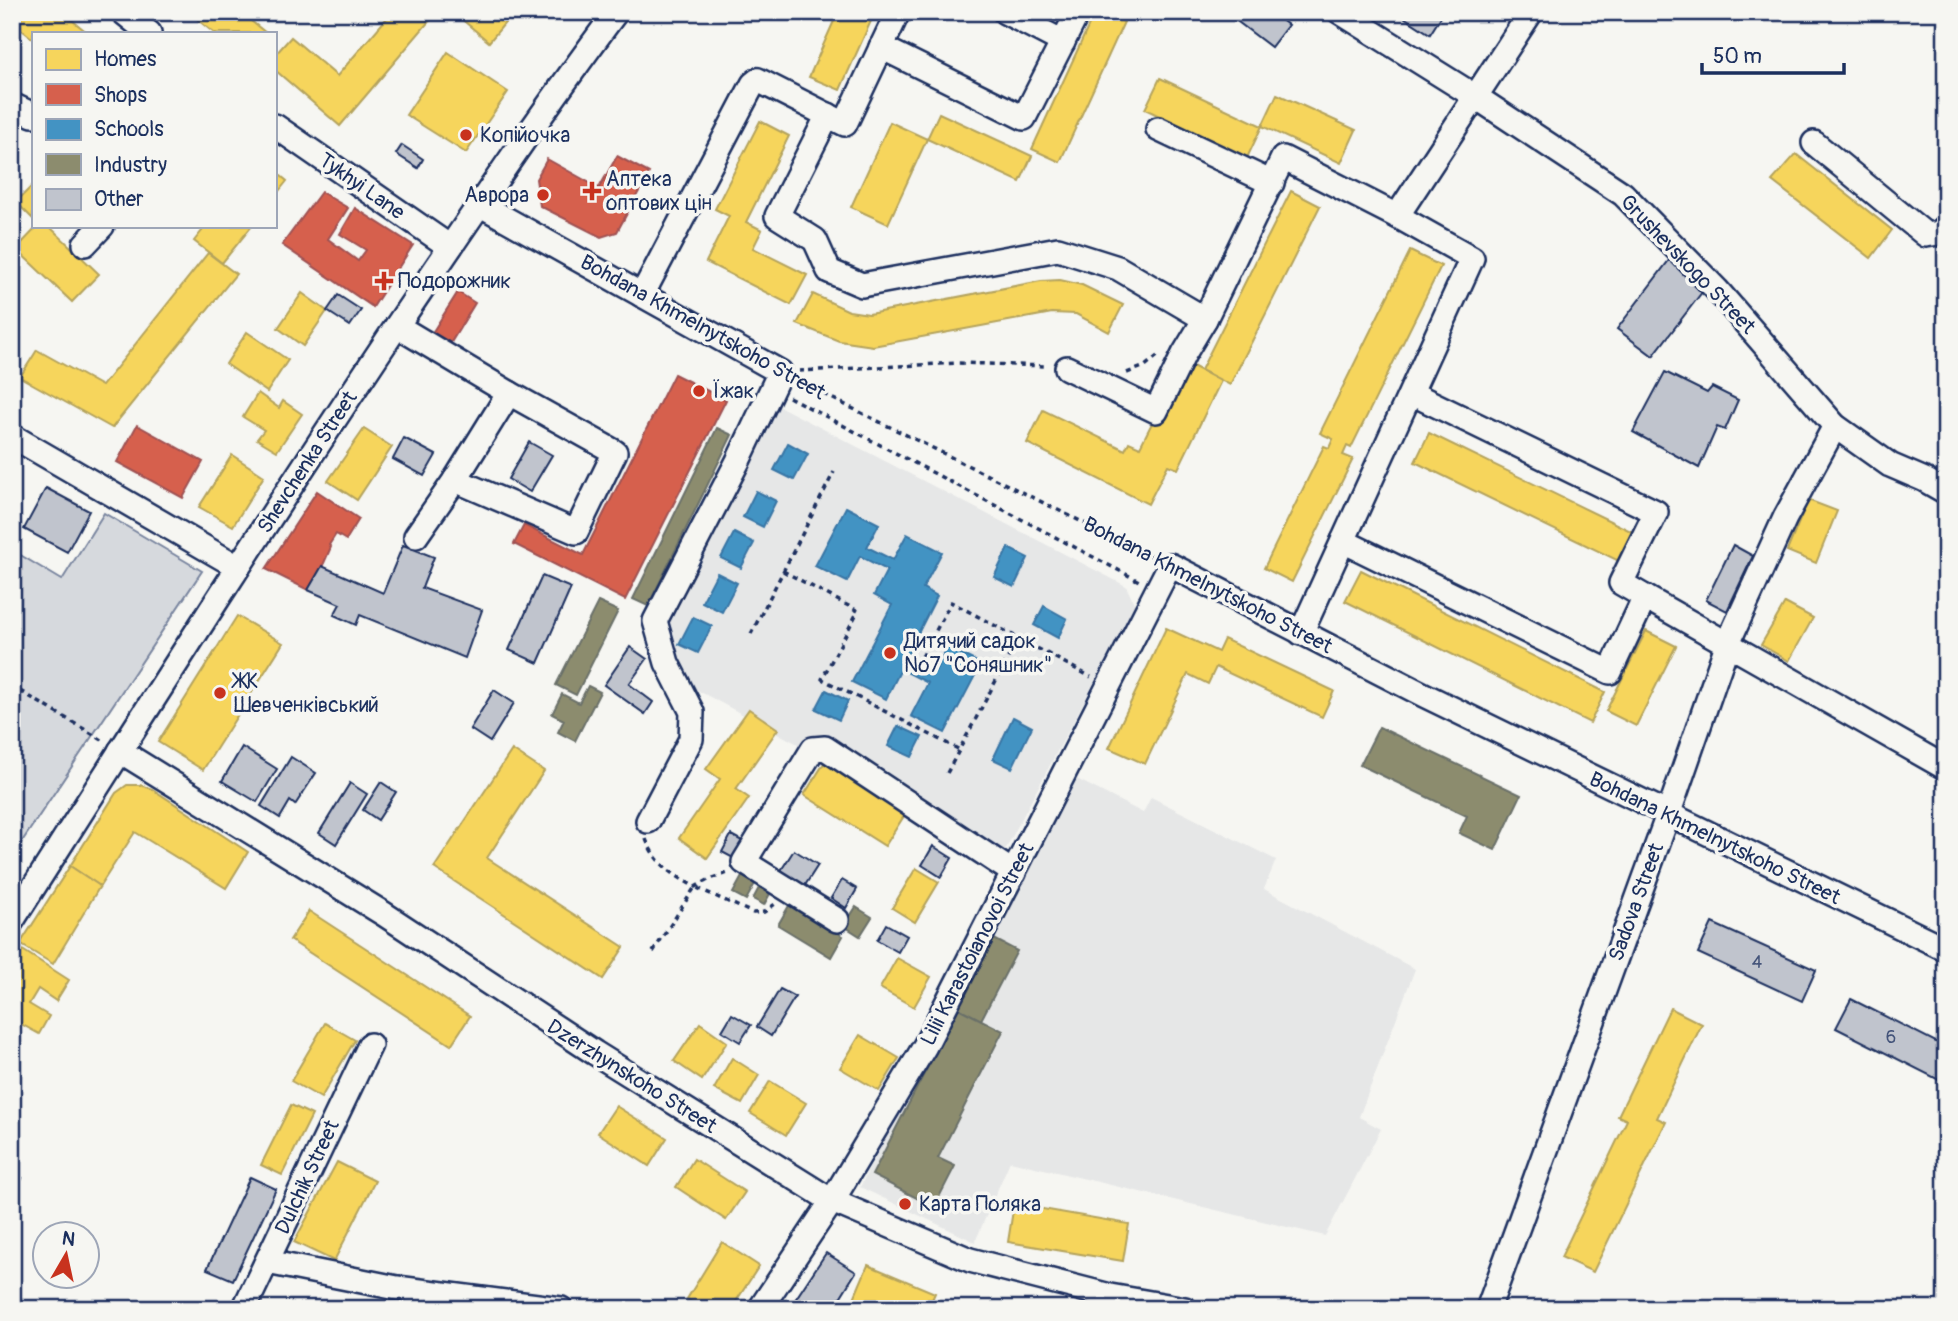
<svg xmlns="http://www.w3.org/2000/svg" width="1958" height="1321" font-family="Pangolin,sans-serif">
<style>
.built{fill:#e6e7e7}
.green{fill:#d6d9dd;stroke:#78849e;stroke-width:2}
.homes{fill:#f6d55c;stroke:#b4a35d;stroke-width:2}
.shops{fill:#d6604d;stroke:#9e5152;stroke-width:2}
.schools{fill:#4393c3;stroke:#3775a5;stroke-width:2}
.industry{fill:#8c8c6e;stroke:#6a7069;stroke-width:2}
.building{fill:#c0c4cd;stroke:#1b2f5e;stroke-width:2}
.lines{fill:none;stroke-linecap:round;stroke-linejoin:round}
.minor-casing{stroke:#1b2f5e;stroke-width:28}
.path{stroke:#1b2f5e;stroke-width:3.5;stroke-dasharray:5 5;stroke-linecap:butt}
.minor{stroke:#f6f6f2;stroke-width:23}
.poi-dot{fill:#c8321e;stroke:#f6f6f2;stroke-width:2.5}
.labels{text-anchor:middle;stroke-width:7;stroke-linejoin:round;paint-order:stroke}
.number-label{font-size:18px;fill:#44547a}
.poi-label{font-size:21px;fill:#1b2f5e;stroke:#f6f6f2;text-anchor:start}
.street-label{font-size:21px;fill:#1b2f5e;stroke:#f6f6f2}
</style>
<rect width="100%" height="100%" fill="#f6f6f2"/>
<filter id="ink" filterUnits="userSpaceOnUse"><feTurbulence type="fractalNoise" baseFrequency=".0143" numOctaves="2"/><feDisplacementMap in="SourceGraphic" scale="14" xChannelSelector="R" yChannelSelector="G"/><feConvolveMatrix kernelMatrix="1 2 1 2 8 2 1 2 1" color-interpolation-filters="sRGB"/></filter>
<g filter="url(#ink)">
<g class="built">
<path d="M771 402 1126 586 1135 605 1003 854 682 682 659 623Z"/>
<path d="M1071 776 1143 813 1151 797 1276 860 1264 889 1415 969 1359 1117 1381 1129 1325 1236 1010 1161 975 1242 860 1187Z"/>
</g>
<path class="green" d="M104 513 202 571 19 846 12 840V550L62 580Z"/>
<g class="homes">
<path d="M12 12H62L88 33H33V39L12 22Z"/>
<path d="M188 12H240L266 33H214Z"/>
<path d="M392 12H437L340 126 275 70V55L291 37 337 76Z"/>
<path d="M453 12H514L489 42Z"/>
<path d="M838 12H875L840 90 809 77Z"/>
<path d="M1095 12H1102L1124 22 1060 162 1032 149Z"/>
<path d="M448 52 508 92 466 153 406 115Z"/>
<path d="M1160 78 1262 126 1247 158 1145 109Z"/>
<path d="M1277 94 1356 130 1341 163 1262 126Z"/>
<path d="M939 113 1032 156 1020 182 927 139Z"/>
<path d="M760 121 789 136 746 222 762 230 753 248 807 275 791 305 706 262 729 216 715 209Z"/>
<path d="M890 122 927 139 888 224 851 207Z"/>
<path d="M1796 154 1892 230 1871 258 1772 181Z"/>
<path d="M275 171 287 181 275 196Z"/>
<path d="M33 185V219L16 202Z"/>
<path d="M1291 191 1320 206 1230 385 1201 370Z"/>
<path d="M38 226H49L99 274 72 302 16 249Z"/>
<path d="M206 226H252L222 263 194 241Z"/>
<path d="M1410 251 1441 266 1351 448 1347 446 1343 455 1353 459 1292 582 1264 568 1324 446 1329 448 1333 439 1320 433Z"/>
<path d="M208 253 236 274 112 428 20 377 37 350 102 386Z"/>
<path d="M1060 280 1082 285 1123 305 1109 332 1076 314 1052 313 873 346 839 341 797 324 813 294 849 311 869 314 1041 281Z"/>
<path d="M302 293 327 311 303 346 278 328Z"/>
<path d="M247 332 288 360 267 392 226 364Z"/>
<path d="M1183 361 1221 381 1178 469 1168 465 1148 504 1027 443 1043 410 1125 450 1129 442 1140 447Z"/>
<path d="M258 393 279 408 283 401 302 414 277 451 257 439 264 430 243 417Z"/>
<path d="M364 429 392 447 357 500 328 481Z"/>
<path d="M1429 433 1639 535 1625 564 1415 462Z"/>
<path d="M232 455 264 476 233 526 199 507Z"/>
<path d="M1808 500 1837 511 1816 563 1787 551Z"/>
<path d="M1361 570 1605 692 1590 723 1345 601Z"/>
<path d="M1785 603 1813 618 1789 661 1761 645Z"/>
<path d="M237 616 283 643 203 770 158 742Z"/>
<path d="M1166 628 1218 652 1224 639 1334 691 1322 717 1216 667 1208 684 1188 674 1145 764 1109 748Z"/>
<path d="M1646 631 1676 646 1636 726 1606 711Z"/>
<path d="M749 709 778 729 736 789 749 798 707 858 679 838 720 779 706 769Z"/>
<path d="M512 750 544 771 487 858 624 947 603 979 434 868Z"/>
<path d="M828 757 909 808 885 846 804 795Z"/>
<path d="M127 785H140L152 789 248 852 226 888 135 832 100 886 70 866 116 793Z"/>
<path d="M70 866 100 886 53 964 20 944Z"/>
<path d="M916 868 939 882 915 922 892 908Z"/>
<path d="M309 911 470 1016 451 1045 290 940Z"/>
<path d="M21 949 69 980 56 1001 38 989 29 1004 49 1016 39 1034 12 1019V963Z"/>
<path d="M897 958 931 977 914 1007 880 988Z"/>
<path d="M1670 1008 1702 1024 1657 1118 1666 1122 1593 1272 1561 1257 1627 1120 1618 1116Z"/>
<path d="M325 1023 355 1040 321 1098 291 1081Z"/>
<path d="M700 1023 727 1042 702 1080 674 1061Z"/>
<path d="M860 1035 899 1058 879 1091 840 1068Z"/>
<path d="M732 1058 759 1075 742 1104 714 1089Z"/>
<path d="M770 1081 806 1103 786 1135 750 1113Z"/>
<path d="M291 1105 312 1115 282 1175 261 1165Z"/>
<path d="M616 1106 667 1138 649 1166 598 1133Z"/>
<path d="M694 1159 745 1192 726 1220 676 1187Z"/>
<path d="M337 1162 375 1181 334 1261 294 1242Z"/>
<path d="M1014 1204 1129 1224 1123 1261 1008 1242Z"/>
<path d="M722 1242 759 1266 731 1309H702L687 1299Z"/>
<path d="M868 1265 935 1293 928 1309H865L852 1303Z"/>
</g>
<g class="shops">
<path d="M617 156 649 173 617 232 601 237 540 206 536 179 547 159 599 188Z"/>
<path d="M321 192 348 208 328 239 358 261 366 250 340 234 355 208 413 245 373 307 282 245Z"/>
<path d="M458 292 475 303 450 344 432 333Z"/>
<path d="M674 374 726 400 625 600 514 544 524 525 583 555Z"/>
<path d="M137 425 203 462 183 498 117 462Z"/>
<path d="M317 491 359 519 346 540 336 534 329 545 331 547 324 563 308 590 266 569Z"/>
</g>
<g class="schools">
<path d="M788 443 808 454 794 480 774 470Z"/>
<path d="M756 491 776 501 763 527 743 517Z"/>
<path d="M846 507 879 524 867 547 893 560 907 534 942 552 923 588 937 596 906 657 935 671 947 647 981 664 945 733 911 716 928 683 901 669 886 699 852 682 892 605 874 595 887 570 860 556 847 582 815 566Z"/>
<path d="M734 533 754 543 741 568 721 558Z"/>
<path d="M1008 548 1028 558 1014 587 994 577Z"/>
<path d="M717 573 737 583 722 612 702 602Z"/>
<path d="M1044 606 1067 619 1058 638 1034 625Z"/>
<path d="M693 617 712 626 698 653 679 644Z"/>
<path d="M826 690 848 701 839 720 816 709Z"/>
<path d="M1013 717 1032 727 1012 768 993 759Z"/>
<path d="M898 726 922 737 912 757 888 746Z"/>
</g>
<g class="industry">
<path d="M717 428 732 435 648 606 633 599Z"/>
<path d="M598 602 618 611 576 695 556 685Z"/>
<path d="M588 686 600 692 575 741 558 732 564 720 552 714 562 694 579 703Z"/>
<path d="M1379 727 1521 795 1495 850 1459 833 1467 816 1360 765Z"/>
<path d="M744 873 757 880 746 900 733 893Z"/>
<path d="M761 884 772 890 764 905 753 899Z"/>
<path d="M790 904 843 936 831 957 778 925Z"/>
<path d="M856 907 872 917 860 936 844 926Z"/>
<path d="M994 939 1017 951 981 1020 958 1008Z"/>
<path d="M958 1008 1003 1031 938 1158 955 1166 934 1207 872 1175Z"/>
</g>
<g class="building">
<path d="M1238 12H1271L1288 25 1271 47 1234 19Z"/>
<path d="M1396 12H1444L1430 34Z"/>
<path d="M402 145 423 159 418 168 396 154Z"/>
<path d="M1670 259 1706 287 1653 356 1617 329Z"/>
<path d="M338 295 361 310 350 326 327 311Z"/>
<path d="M1665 372 1707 393 1712 387 1738 400 1725 430 1717 427 1699 468 1633 432Z"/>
<path d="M404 438 436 455 424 476 393 459Z"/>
<path d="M529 442 552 455 530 492 508 479Z"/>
<path d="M46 488 89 511 67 552 24 529Z"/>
<path d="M403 545 434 557 422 588 482 610 465 658 360 615 356 625 334 615 340 604 308 590 322 566 383 593Z"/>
<path d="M1733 545 1753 556 1727 611 1706 600Z"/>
<path d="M542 576 571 588 538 663 509 650Z"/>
<path d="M630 647 647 659 629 684 653 702 645 714 604 685Z"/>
<path d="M494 690 514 703 490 742 470 729Z"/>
<path d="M242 747 277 769 257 802 222 781Z"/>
<path d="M291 757 316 773 295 805 290 801 280 818 261 806Z"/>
<path d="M381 782 396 792 378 820 363 810Z"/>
<path d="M350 783 367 794 336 844 319 833Z"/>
<path d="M731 835 744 842 735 859 722 852Z"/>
<path d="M933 846 952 858 941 877 922 865Z"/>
<path d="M794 850 818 865 804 887 780 872Z"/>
<path d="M842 880 857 889 846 908 831 898Z"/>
<path d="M1712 923 1816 970 1802 1001 1698 953Z"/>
<path d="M886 924 907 936 898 952 877 940Z"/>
<path d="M780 989 795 997 771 1036 757 1027Z"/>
<path d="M1851 999 1946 1047V1067L1939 1080 1836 1028Z"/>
<path d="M732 1014 751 1025 740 1042 722 1031Z"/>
<path d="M12 1175 22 1178 12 1208Z"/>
<path d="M250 1177 276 1189 233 1280 207 1269Z"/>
<path d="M826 1253 856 1272 833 1309H789Z"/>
</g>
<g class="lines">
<g class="minor-casing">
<g id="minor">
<path d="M123 12 149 33"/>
<path d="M1005 12 1063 42"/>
<path d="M1340 12 1476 97 1623 194 1717 290 1835 426 1890 465 1925 480 1946 492"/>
<path d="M881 47 1024 118 1078 12"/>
<path d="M12 105 33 115"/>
<path d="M828 115 777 216 815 240 829 271 862 285 1058 249 1118 268 1205 319"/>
<path d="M275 126 450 247"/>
<path d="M1158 129 1272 183"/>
<path d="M1814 143 1926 235 1939 233 1946 227"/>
<path d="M479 204 780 372 738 461 655 621 667 663 692 712 691 739 648 821"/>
<path d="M1397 216 1531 12"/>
<path d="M85 244 102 226"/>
<path d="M642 295 753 84 758 80 845 124 898 12"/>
<path d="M397 326 509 393 615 452 576 532 455 480"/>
<path d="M1067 368 1156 411 1184 354 1205 319 1283 158 1397 216 1472 258 1301 633"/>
<path d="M1411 393 1656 512 1621 583 1645 597"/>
<path d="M12 436 238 567"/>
<path d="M416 536 455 480 509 393"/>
<path d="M1343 541 1610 672 1645 597 1946 768"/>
<path d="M120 751 384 914 595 1053 832 1201 970 1260 1110 1296 1185 1309"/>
<path d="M837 920 744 862 813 749 825 748 1014 873"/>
<path d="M12 921C137 725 261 529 390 336 464 227 537 118 616 12"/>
<path d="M267 1262 397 1288 561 1309"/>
<path d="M244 1309 370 1045"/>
<path d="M760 1309 832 1201 925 1046 1170 565 1424 695 1946 949"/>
<path d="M1488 1309 1668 815 1727 645 1785 518 1835 426"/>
</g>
</g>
<g class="path">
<path d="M799 371 958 363 1047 366"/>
<path d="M1127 373 1145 366 1160 354"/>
<path d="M797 381 1151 556"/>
<path d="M789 397 1139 581"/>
<path d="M783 571 858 611 822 679 960 750"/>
<path d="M751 634 834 472"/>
<path d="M922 657 951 602 1091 677"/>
<path d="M12 686 104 741"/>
<path d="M947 773 1018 639"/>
<path d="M646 839C655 864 674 875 695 887L710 879 728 873"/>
<path d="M653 952 695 887 753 913 764 912 775 904"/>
</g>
<use href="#minor" class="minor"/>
</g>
</g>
<g class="poi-dot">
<circle cx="466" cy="135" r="7"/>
<path d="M588.5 180.5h7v7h7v7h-7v7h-7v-7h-7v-7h7z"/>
<circle cx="543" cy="195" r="7"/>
<path d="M380.5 270.5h7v7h7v7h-7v7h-7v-7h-7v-7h7z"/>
<circle cx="699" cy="391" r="7"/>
<circle cx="890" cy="653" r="7"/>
<circle cx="220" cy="693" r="7"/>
<circle cx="905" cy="1204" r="7"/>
</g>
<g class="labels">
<g class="number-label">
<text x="1757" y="968">4</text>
<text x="1891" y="1043">6</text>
</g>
<g class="poi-label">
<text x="480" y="142">Копійочка</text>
<text x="606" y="186">Аптека<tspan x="606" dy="24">оптових цін</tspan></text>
<text x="529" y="202" text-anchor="end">Аврора</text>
<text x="398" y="288">Подорожник</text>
<text x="713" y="398">Їжак</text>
<text x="904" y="648">Дитячий садок<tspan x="904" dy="24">№7 "Соняшник"</tspan></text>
<text x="234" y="688">ЖК<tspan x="234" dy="24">Шевченківський</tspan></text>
<text x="919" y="1211">Карта Поляка</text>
</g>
<g class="street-label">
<text transform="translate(362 186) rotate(35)" y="7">Tykhyi Lane</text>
<text transform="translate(1688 264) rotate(46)" y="7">Grushevskogo Street</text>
<text transform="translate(703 327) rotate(29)" y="7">Bohdana Khmelnytskoho Street</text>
<text transform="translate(307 462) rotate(-57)" y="7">Shevchenka Street</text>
<text transform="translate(1208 585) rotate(27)" y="7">Bohdana Khmelnytskoho Street</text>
<text transform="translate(1715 838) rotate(26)" y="7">Bohdana Khmelnytskoho Street</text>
<text transform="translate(1636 902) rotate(-70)" y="7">Sadova Street</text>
<text transform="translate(977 944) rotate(-63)" y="7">Lilii Karastoianovoi Street</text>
<text transform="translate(632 1076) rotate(32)" y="7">Dzerzhynskoho Street</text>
<text transform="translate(307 1177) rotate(-65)" y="7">Dulchik Street</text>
</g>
</g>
<rect width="1958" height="1321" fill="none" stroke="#f6f6f2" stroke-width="42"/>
<rect x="21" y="21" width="1916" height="1279" fill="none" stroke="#1b2f5e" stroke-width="2.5" filter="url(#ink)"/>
<rect x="32" y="32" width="245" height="196" fill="#f6f6f2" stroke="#9ea6b7" stroke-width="2"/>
<rect x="46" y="49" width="35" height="21" fill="#f6d55c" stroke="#9ea6b7" stroke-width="2"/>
<text x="94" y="66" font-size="21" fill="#1b2f5e">Homes</text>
<rect x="46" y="84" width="35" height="21" fill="#d6604d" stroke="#9ea6b7" stroke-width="2"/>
<text x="94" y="102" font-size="21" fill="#1b2f5e">Shops</text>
<rect x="46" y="119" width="35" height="21" fill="#4393c3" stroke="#9ea6b7" stroke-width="2"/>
<text x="94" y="136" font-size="21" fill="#1b2f5e">Schools</text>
<rect x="46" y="154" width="35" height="21" fill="#8c8c6e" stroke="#9ea6b7" stroke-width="2"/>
<text x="94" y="172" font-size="21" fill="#1b2f5e">Industry</text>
<rect x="46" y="189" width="35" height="21" fill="#c0c4cd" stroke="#9ea6b7" stroke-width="2"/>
<text x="94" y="206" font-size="21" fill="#1b2f5e">Other</text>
<g transform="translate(66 1255) rotate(9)"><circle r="33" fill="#f6f6f2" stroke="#9ea6b7" stroke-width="2"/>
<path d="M0-5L12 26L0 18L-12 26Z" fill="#c8321e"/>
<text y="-10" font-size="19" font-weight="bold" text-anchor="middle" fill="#1b2f5e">N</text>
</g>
<path d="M1702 63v10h142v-10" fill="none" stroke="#1b2f5e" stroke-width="3.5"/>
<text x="1713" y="63" font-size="21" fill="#1b2f5e" stroke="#f6f6f2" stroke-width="5" paint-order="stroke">50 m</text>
</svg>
